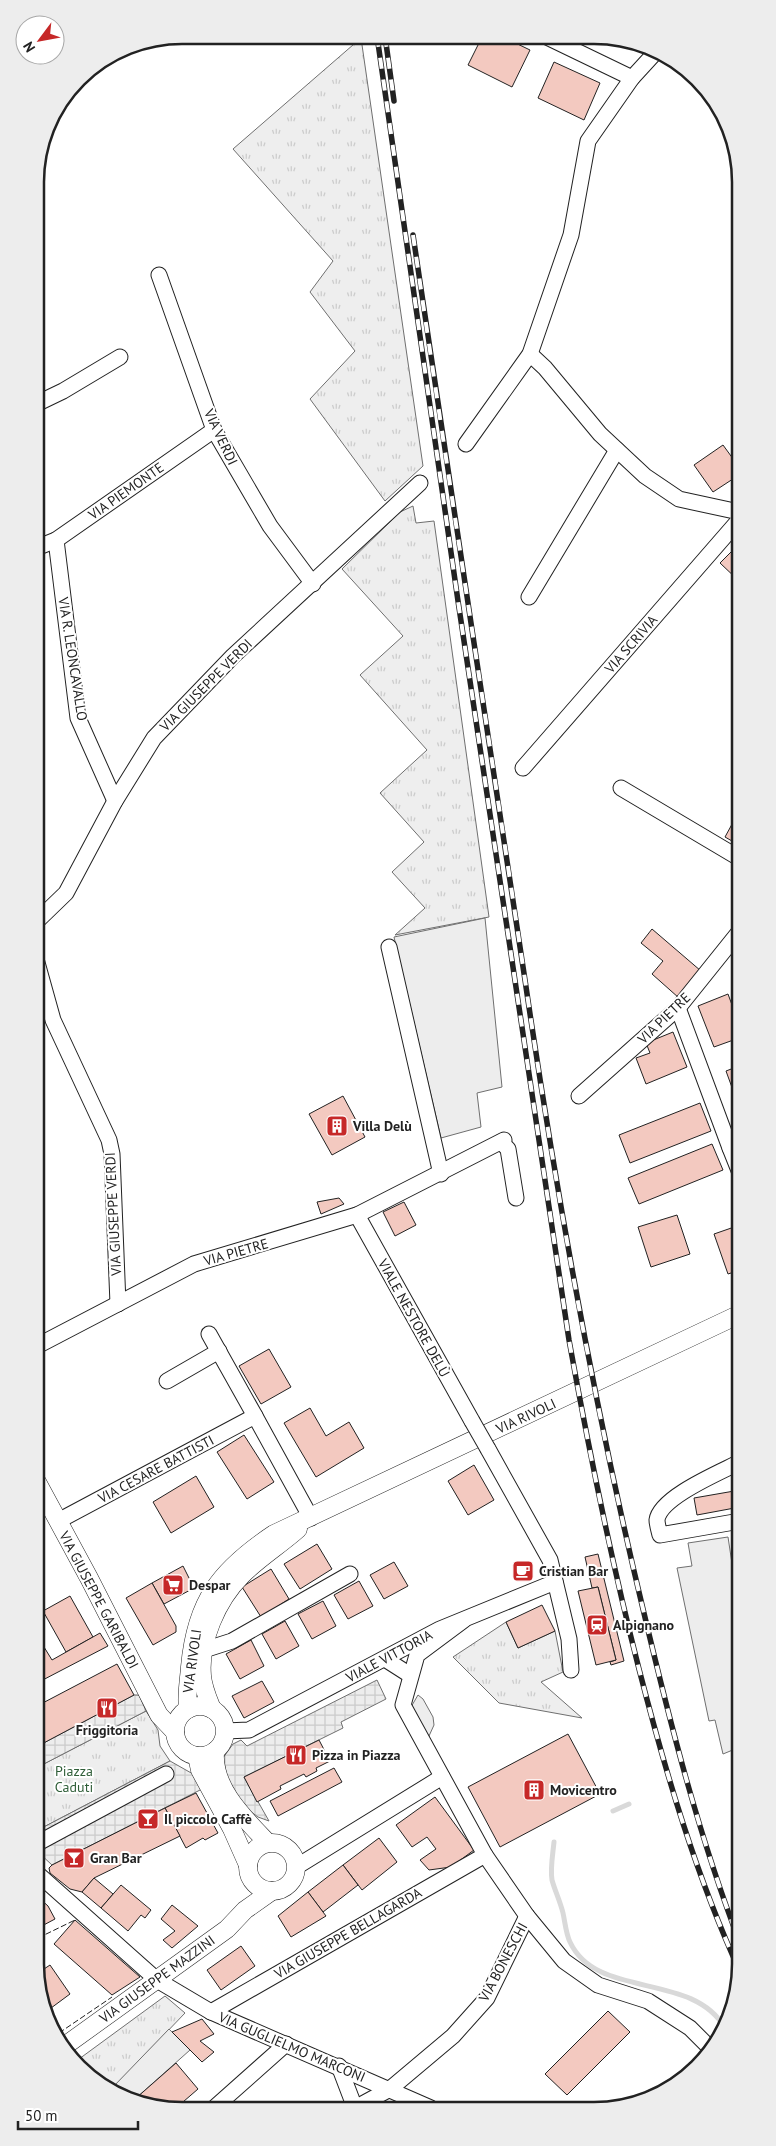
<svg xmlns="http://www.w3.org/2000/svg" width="776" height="2146" font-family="'PT Sans',sans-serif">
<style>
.grass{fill:url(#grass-tufts);stroke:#6f6f6f}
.parking{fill:#ededed;stroke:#6f6f6f}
.plaza{fill:url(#plaza-grid);stroke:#6f6f6f}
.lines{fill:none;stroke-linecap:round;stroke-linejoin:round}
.stream{stroke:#d9d9d9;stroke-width:5}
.building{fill:#f3c9c0;stroke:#222}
.minor-casing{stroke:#222;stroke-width:17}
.tertiary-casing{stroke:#222;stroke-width:19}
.minor{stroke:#fff;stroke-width:15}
.tertiary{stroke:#fff;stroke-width:18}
.rail-casing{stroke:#222;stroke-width:5.5}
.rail{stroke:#fff;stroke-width:4;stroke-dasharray:11;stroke-linecap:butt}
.minor-bridge-casing{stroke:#222;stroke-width:17;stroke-linecap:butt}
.minor-bridge{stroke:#fff;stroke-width:15}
.fence{stroke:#222;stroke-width:1;stroke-dasharray:6 2.5;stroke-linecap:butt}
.labels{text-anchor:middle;stroke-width:4;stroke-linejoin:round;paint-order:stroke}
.street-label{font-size:14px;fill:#222;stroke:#fff}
.poi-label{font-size:14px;font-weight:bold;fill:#222;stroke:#fff;text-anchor:start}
.park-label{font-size:14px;fill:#2f5e38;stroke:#fff}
.rim{fill:none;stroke:#222;stroke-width:2.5}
</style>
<defs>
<pattern id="grass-tufts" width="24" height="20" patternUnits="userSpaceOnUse" patternTransform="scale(1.25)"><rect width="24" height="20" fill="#eee"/><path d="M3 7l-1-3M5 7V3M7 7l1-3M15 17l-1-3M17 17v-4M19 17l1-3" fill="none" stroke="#ccc"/></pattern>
<pattern id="plaza-grid" width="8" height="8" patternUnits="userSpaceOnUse" patternTransform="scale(1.25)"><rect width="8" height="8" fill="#ededed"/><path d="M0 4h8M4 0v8" fill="none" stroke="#cbcbcb"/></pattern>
</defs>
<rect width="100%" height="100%" fill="#fff"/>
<g class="grass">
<path d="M361 38 423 466 385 501 310 399 355 351 310 292 333 261 233 149Z"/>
<path d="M413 506 416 523 434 521 489 917 395 935 425 908 392 872 424 842 380 793 427 750 360 675 403 636 342 569 400 512Z"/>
<path d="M506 1622 518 1648 555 1631 563 1672 541 1682 582 1718 499 1703 453 1657Z"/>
<path d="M146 1711 158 1730 160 1746 170 1761 38 1830V1767Z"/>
<path d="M165 1996 185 2013 117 2084 112 2086 101 2081 79 2059Z"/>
</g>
<g class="parking">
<path d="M485 918 502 1087 477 1093 481 1127 441 1138 394 937Z"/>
<path d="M728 1537 736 1590 740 1594V1747L723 1754 715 1720 709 1721 677 1568 692 1566 688 1543Z"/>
<path d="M418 1695 423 1699 433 1717 434 1725 429 1736 428 1742 411 1707Z"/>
<path d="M169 2029 190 2050 135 2099 113 2087Z"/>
</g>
<g class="plaza">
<path d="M377 1680 386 1699 341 1722 343 1728 244 1777 269 1821 258 1817 243 1806 228 1782 223 1758 233 1744 241 1740 247 1746Z"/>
<path d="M134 1695H139L146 1711 38 1767V1746Z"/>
<path d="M170 1761 193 1774 204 1788 52 1865 38 1852V1830Z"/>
</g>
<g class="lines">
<g class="stream">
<path d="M613 1811 629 1804"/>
<path d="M554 1842C553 1853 550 1869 552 1880 555 1891 560 1901 563 1913 565 1922 566 1934 570 1942 597 2000 692 1971 725 2028"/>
</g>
</g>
<g class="building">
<path d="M482 37H503L530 50 512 87 468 65Z"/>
<path d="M554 62 600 83 584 120 538 98Z"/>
<path d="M723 445 739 467V475L713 492 694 465Z"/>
<path d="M739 544V581L720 563Z"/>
<path d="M737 815 739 816V845L725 837Z"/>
<path d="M652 929 701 971 679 998 652 974 663 961 641 943Z"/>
<path d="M728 994 739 1024V1038L714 1047 698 1006Z"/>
<path d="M673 1032 687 1067 646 1084 636 1058 650 1053 646 1043Z"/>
<path d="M739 1066V1103L738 1104 726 1071Z"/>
<path d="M343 1096 365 1137 332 1155 309 1114Z"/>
<path d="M700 1103 711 1131 630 1163 619 1135Z"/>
<path d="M712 1144 723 1170 639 1204 628 1178Z"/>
<path d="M339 1198 344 1204 321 1214 317 1202Z"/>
<path d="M404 1202 416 1225 395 1236 383 1212Z"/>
<path d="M677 1215 690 1254 651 1267 638 1227Z"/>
<path d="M740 1225V1270L728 1274 714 1234Z"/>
<path d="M269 1349 291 1387 261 1404 239 1366Z"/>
<path d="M310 1408 326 1436 349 1422 364 1448 316 1477 284 1423Z"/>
<path d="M244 1435 274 1482 247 1499 217 1452Z"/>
<path d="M474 1465 494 1500 468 1515 448 1481Z"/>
<path d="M196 1476 214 1507 171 1533 153 1502Z"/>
<path d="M740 1490V1507L697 1515 694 1498Z"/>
<path d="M317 1544 332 1569 300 1589 284 1564Z"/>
<path d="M598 1554 624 1661 611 1665 610 1662 616 1660 598 1587 592 1588 585 1557Z"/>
<path d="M394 1562 408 1586 384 1599 370 1575Z"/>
<path d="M183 1566 194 1588 164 1604 152 1583Z"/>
<path d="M271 1569 289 1599 261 1617 242 1587Z"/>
<path d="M359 1581 373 1606 348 1619 334 1595Z"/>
<path d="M152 1583 176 1626V1632L153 1645 126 1598Z"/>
<path d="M598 1587 616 1660 596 1665 578 1591Z"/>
<path d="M70 1596 93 1637 66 1652 43 1611Z"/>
<path d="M323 1601 336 1626 312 1639 298 1614Z"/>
<path d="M542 1605 555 1631 518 1648 506 1622Z"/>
<path d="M285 1621 299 1646 276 1659 262 1634Z"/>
<path d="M100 1633 108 1646 37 1683V1650L44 1647 52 1660Z"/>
<path d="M251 1640 264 1666 240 1679 226 1654Z"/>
<path d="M117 1664 134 1695 38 1746 37 1706Z"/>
<path d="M262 1681 274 1702 244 1718 232 1696Z"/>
<path d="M568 1734 600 1794 500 1847 468 1787Z"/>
<path d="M319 1740 330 1761 316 1768 317 1771 306 1777 304 1774 280 1786 281 1789 257 1802 244 1777Z"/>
<path d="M334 1768 342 1782 278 1816 270 1801Z"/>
<path d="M196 1793 218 1833 205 1840 203 1838 186 1848 165 1808Z"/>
<path d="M435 1797 474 1850 451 1867 429 1870 420 1860 436 1849 427 1837 412 1847 396 1825Z"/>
<path d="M165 1808 180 1836 94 1878 82 1892 70 1889 50 1873 49 1868 52 1865Z"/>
<path d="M379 1838 397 1862 362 1890 343 1865Z"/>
<path d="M343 1865 358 1885 323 1912 308 1892Z"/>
<path d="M94 1878 113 1894 101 1908 82 1892Z"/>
<path d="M121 1885 151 1910 145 1918 141 1915 128 1931 101 1908Z"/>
<path d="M308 1892 326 1916 291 1937 278 1916Z"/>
<path d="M38 1897 48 1906 55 1919 38 1928Z"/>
<path d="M172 1905 198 1926 172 1948 163 1940 175 1931 161 1919Z"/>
<path d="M75 1920 140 1977 112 1995 54 1944Z"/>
<path d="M241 1946 255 1966 221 1990 207 1970Z"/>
<path d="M50 1965 70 1994 47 2011 38 1993V1973Z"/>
<path d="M608 2011 630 2032 567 2095 545 2074Z"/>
<path d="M202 2019 214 2034 200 2041 214 2052 202 2062 172 2032Z"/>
<path d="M176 2063 198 2089 176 2108H153L135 2099Z"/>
</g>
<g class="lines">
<g class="minor-casing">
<g id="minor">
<path d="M547 37 632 78"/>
<path d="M159 275 214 430 270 526 313 584"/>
<path d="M530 354 545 368 600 434 645 476 679 499 739 512"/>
<path d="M36 404 63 391 120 357"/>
<path d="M466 444 530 354 571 235 588 141 632 78 654 54"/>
<path d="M56 540 78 718 115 801"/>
<path d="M36 548 56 540 214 430"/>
<path d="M529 597 617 450"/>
<path d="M523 768 739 520"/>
<path d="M621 788 739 858"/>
<path d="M36 922 66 893 115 801 154 738 233 656 420 483"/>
<path d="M389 947 441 1174"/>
<path d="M36 959 53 1020 109 1140 112 1154 118 1304"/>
<path d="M678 1008 730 1148 740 1144"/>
<path d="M579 1096 678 1008 739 932"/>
<path d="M501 1142 508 1149 516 1198"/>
<path d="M730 1148 740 1173"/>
<path d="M357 1215 472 1421"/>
<path d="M209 1334 255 1416"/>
<path d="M37 1346 194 1264 357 1215 504 1140"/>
<path d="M167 1381 219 1351"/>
<path d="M488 1449 550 1560 569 1639 571 1670"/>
<path d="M740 1462C721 1472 660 1497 657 1520 657 1524 659 1531 660 1535L740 1521"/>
<path d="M58 1521 255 1416 311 1518"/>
<path d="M464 1620 417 1655 403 1705 485 1855 527 1916 564 1961 598 1985 648 2001 690 2028 712 2050"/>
<path d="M204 1650 232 1641 350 1574"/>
<path d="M385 1659 410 1675"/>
<path d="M225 1731 249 1730 440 1629 555 1582"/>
<path d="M38 1843 166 1774"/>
<path d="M296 1867 442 1777"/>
<path d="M38 1874 157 1980 211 2012 431 2108"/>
<path d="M211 2012 485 1855"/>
<path d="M339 2066 355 2108"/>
<path d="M214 2108 286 2044"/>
<path d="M355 2108 390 2089 453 2036 487 1998 527 1916"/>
</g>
</g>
<g class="tertiary-casing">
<g id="tertiary">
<path d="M37 1482 89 1578 159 1715 175 1732"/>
<circle cx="200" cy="1731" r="25"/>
<path d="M188 1709C186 1694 189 1682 190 1667 196 1601 220 1570 274 1534L740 1314"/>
<path d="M212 1709C208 1699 203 1688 202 1676 199 1641 217 1600 242 1575 259 1558 280 1545 298 1529"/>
<path d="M215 1751C212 1788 244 1818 268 1843"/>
<path d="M197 1756 200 1770 232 1829 248 1865"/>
<circle cx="272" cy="1867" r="24"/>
<path d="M66 2045 227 1929 245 1910 272 1891"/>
</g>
</g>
<use href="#minor" class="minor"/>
<use href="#tertiary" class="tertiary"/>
<g class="rail-casing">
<g id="rail">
<path d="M377 36 458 601 569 1340C589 1451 611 1560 639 1669 666 1774 696 1876 741 1974"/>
<path d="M385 36 394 101"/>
<path d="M413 235C449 483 488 732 525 980 556 1192 593 1401 643 1609 670 1723 699 1837 741 1946"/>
</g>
</g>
<use href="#rail" class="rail"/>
<g class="minor-bridge-casing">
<path id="minor-bridge" d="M472 1421 488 1449"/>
</g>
<use href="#minor-bridge" class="minor-bridge"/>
<g class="fence">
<path d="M38 1938 75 1920"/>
<path d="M59 2033 112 1997"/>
</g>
</g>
<defs>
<g id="building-square" transform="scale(1.125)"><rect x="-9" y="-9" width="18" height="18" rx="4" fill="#c62828" stroke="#fff"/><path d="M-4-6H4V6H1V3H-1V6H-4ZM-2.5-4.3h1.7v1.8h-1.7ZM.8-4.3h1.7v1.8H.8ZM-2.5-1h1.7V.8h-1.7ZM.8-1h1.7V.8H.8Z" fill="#fff"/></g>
<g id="cafe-square" transform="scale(1.125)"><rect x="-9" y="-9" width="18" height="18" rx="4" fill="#c62828" stroke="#fff"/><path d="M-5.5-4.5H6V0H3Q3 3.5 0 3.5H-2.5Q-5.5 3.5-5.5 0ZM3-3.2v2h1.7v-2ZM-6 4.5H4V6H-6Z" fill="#fff"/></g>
<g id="supermarket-square" transform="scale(1.125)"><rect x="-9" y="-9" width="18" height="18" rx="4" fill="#c62828" stroke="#fff"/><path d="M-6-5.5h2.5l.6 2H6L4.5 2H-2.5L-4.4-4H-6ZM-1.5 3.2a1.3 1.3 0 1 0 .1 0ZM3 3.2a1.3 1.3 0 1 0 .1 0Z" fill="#fff"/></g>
<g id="station-square" transform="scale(1.125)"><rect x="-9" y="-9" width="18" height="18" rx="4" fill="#c62828" stroke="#fff"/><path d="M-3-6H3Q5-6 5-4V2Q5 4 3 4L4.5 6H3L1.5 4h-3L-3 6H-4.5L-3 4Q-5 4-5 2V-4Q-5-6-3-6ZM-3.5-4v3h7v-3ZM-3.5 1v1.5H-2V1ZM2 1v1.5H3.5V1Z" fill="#fff"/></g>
<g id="restaurant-square" transform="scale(1.125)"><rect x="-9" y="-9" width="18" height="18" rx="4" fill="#c62828" stroke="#fff"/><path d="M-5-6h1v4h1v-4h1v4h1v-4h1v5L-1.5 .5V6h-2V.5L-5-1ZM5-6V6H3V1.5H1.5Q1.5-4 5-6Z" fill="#fff"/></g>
<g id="bar-square" transform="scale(1.125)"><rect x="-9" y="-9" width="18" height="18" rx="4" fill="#c62828" stroke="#fff"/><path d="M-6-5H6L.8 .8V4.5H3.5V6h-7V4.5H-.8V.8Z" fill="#fff"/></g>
</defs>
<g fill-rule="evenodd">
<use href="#building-square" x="337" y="1126"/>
<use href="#cafe-square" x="523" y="1571"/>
<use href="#supermarket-square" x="173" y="1585"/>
<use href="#station-square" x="597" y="1625"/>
<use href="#restaurant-square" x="107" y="1708"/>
<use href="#restaurant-square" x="296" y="1755"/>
<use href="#building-square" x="534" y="1790"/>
<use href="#bar-square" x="148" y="1819"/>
<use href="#bar-square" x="74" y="1858"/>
</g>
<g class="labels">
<g class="street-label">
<text transform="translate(221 437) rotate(65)" y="5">VIA VERDI</text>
<text transform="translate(126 491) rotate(-35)" y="5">VIA PIEMONTE</text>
<text transform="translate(631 644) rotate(-49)" y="5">VIA SCRIVIA</text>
<text transform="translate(73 659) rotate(81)" y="5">VIA R. LEONCAVALLO</text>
<text transform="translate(206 685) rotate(-45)" y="5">VIA GIUSEPPE VERDI</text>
<text transform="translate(664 1018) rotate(-44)" y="5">VIA PIETRE</text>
<text transform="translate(113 1214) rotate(-93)" y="5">VIA GIUSEPPE VERDI</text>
<text transform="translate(236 1252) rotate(-16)" y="5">VIA PIETRE</text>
<text transform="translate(414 1318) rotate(61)" y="5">VIALE NESTORE DELÙ</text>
<text transform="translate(526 1416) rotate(-25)" y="5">VIA RIVOLI</text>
<text transform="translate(156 1469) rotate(-28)" y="5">VIA CESARE BATTISTI</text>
<text transform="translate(99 1600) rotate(62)" y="5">VIA GIUSEPPE GARIBALDI</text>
<text transform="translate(389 1656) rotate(-28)" y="5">VIALE VITTORIA</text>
<text transform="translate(192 1661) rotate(-82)" y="5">VIA RIVOLI</text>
<text transform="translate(348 1933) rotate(-30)" y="5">VIA GIUSEPPE BELLAGARDA</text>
<text transform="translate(503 1962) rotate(-62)" y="5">VIA BONESCHI</text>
<text transform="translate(157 1979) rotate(-36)" y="5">VIA GIUSEPPE MAZZINI</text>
<text transform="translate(292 2047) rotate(23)" y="5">VIA GUGLIELMO MARCONI</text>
</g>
<g class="poi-label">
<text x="353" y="1131">Villa Delù</text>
<text x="539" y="1576">Cristian Bar</text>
<text x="189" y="1590">Despar</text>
<text x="613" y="1630">Alpignano</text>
<text x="107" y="1735" text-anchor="middle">Friggitoria</text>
<text x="312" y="1760">Pizza in Piazza</text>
<text x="550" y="1795">Movicentro</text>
<text x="164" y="1824">Il piccolo Caffè</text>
<text x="90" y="1863">Gran Bar</text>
</g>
<g class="park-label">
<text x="74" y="1776">Piazza<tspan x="74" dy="16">Caduti</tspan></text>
</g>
</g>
<path d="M0 0H776V2146H0ZM182 44H594A138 138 0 0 1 732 182V1964A138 138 0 0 1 594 2102H182A138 138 0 0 1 44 1964V182A138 138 0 0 1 182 44Z" fill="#ededed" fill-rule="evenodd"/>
<path class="rim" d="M182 44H594A138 138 0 0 1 732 182V1964A138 138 0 0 1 594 2102H182A138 138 0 0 1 44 1964V182A138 138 0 0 1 182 44Z"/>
<g transform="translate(40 40) rotate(238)"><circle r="24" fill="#ffffff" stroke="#a7a7a7"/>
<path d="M0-4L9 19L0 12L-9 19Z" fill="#c62828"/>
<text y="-8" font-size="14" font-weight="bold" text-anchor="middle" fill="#222222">N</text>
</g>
<path d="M18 2121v8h120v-8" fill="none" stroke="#222222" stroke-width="2.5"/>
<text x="25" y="2121" font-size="15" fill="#222222" stroke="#ffffff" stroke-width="4" paint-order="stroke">50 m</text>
</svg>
